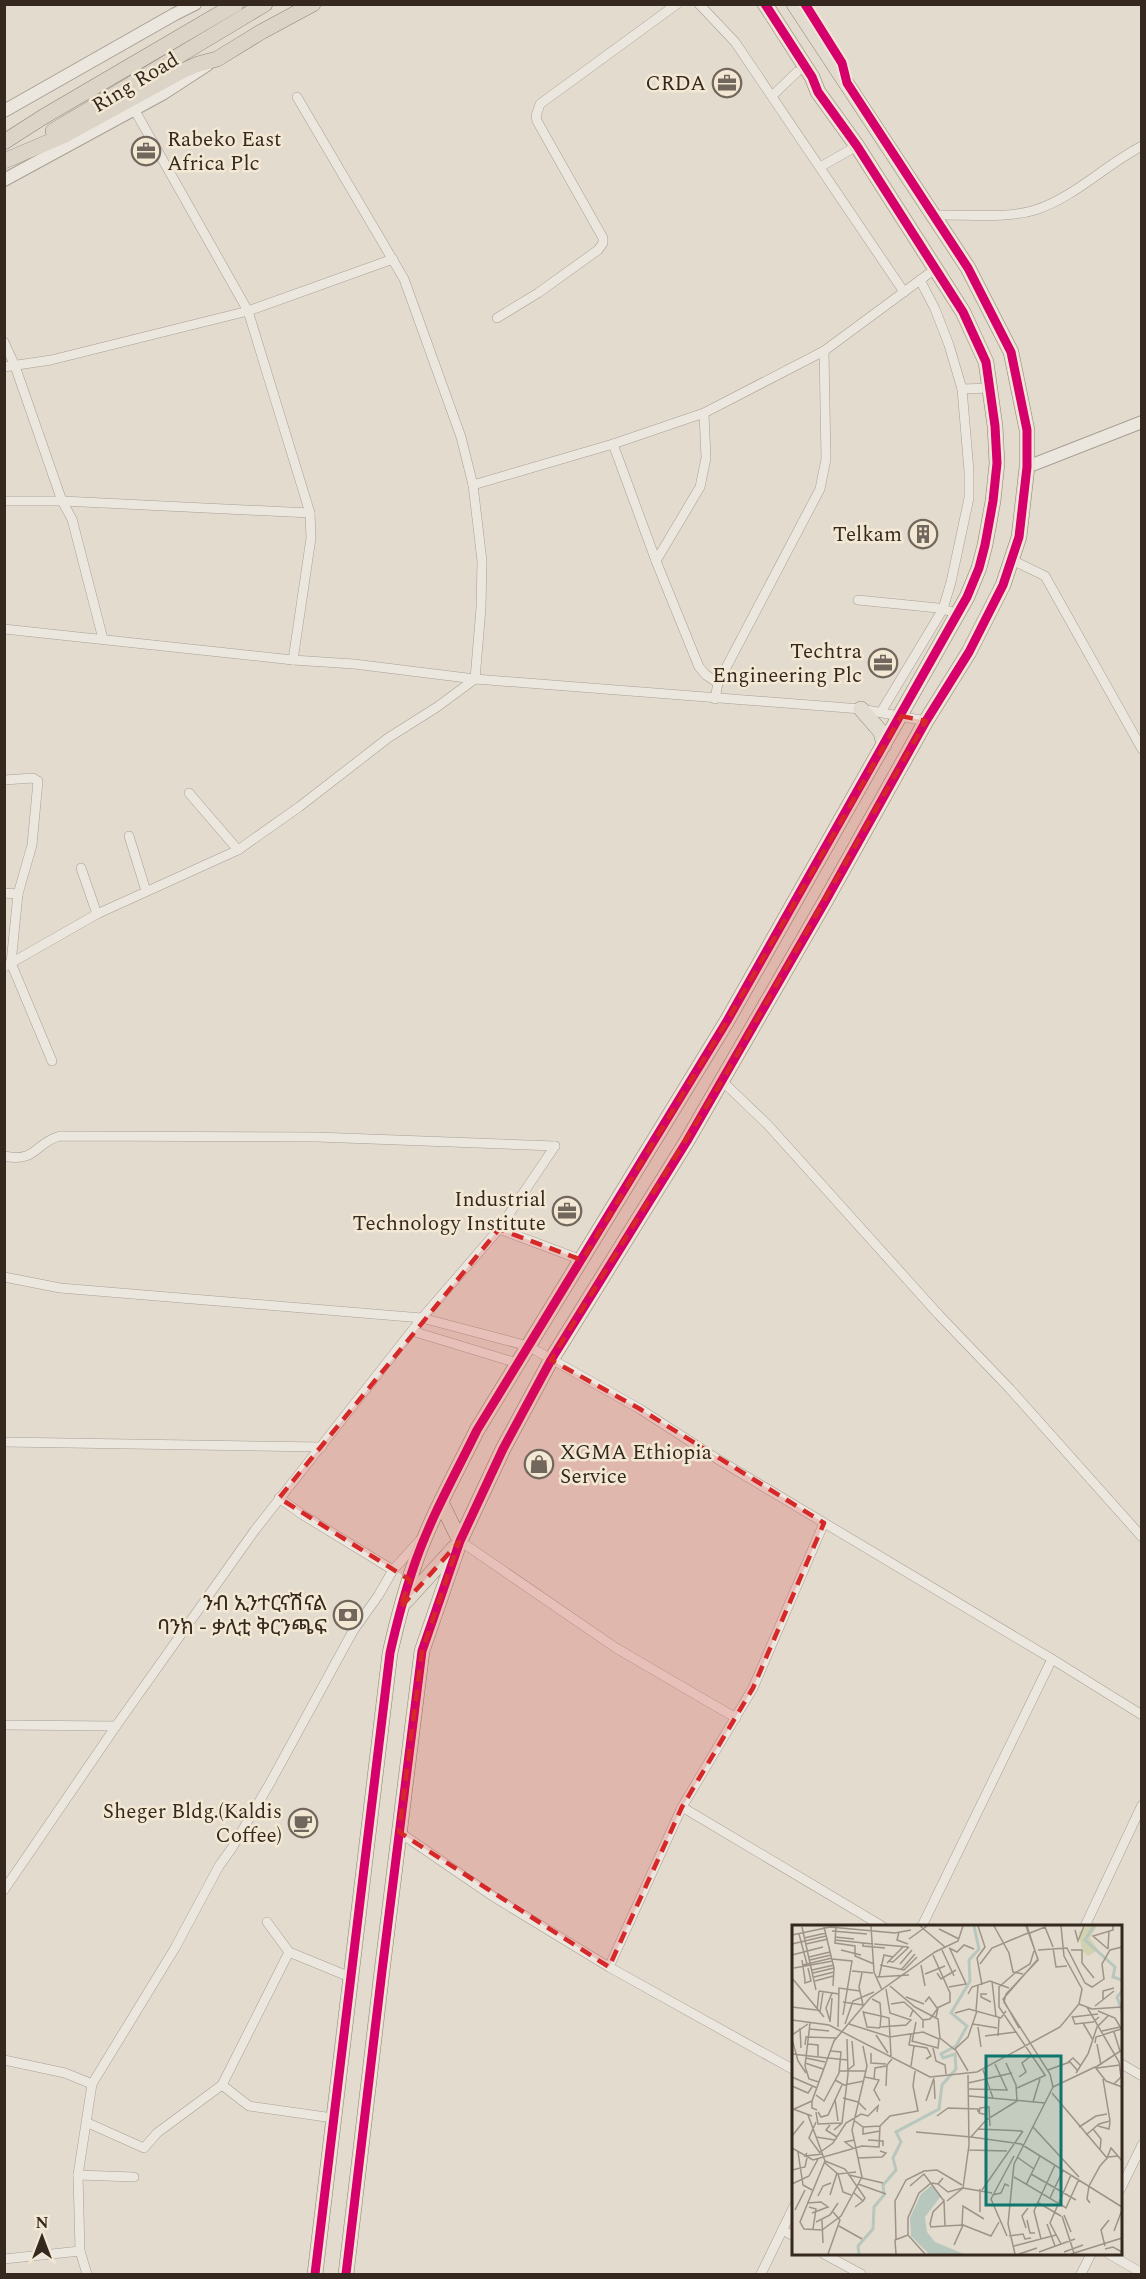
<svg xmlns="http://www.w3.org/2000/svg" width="1146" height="2279" font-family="Spectral,'Noto Sans Ethiopic',serif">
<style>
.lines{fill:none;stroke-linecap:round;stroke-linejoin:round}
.minor-casing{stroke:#a8a096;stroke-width:10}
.tertiary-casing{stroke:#a8a096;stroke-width:14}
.primary-casing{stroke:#8d867d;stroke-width:16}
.trunk-casing{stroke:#8d867d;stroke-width:16}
.minor{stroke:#ebe6de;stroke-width:9}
.tertiary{stroke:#ebe6de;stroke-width:12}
.primary{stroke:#e2dcd0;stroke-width:15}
.trunk{stroke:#dcd4c7;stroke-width:15}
.cycleway-casing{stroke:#f3e8d4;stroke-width:13}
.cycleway{stroke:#d6006c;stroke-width:9}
.marked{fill:#d62828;fill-opacity:0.2;stroke:#d62828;stroke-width:4.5;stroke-dasharray:12 8;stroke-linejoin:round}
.labels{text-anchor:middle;stroke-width:5;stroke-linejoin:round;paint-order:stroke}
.street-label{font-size:21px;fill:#35291f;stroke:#f3e8d4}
.poi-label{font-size:21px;fill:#35291f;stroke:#f3e8d4;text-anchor:end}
.inset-river{fill:none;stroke:#b8c7bd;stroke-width:3}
.inset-road{fill:none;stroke:#9d9487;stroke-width:1.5}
.view{fill:#0f766e;fill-opacity:0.15;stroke:#0f766e;stroke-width:3}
.inset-edge{fill:none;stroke:#35291f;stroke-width:3}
</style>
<rect width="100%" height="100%" fill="#e3dbcd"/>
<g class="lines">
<g class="minor-casing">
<g id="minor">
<path d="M699 4 735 42 904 292"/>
<path d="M772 96 797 72"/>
<path d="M820 167 857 146"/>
<path d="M934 215C965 214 1007 219 1035 210 1075 197 1105 165 1142 146"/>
<path d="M497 318 538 293 598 250 603 243V238L537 121 536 116 540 104 677 4"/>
<path d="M4 342 15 366 62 501 72 519 103 639"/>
<path d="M4 367 51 360 248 311 393 259"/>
<path d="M962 389 991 388"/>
<path d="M613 444 656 561 699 667 706 675 718 683"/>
<path d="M473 485 613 444 704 413 824 351 935 269"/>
<path d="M4 501H62L310 513 248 311 134 109"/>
<path d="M1012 560 1045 576 1142 749"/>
<path d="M656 561 700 487 706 458 704 413"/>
<path d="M858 600 938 608 957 613"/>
<path d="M4 629 293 660 354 664 475 679 861 709 926 721"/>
<path d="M293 660 311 538 310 513"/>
<path d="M715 699 718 683 820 489 826 459 824 351"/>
<path d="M881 712 943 609 951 582 969 498V471L962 389 949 345 935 309 920 280"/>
<path d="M4 780 33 778 38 781 32 845 18 894 11 963 52 1061"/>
<path d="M189 793 238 850"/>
<path d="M129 836 146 891"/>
<path d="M81 868 97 914"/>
<path d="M4 893 18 894"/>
<path d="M4 967 97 914 238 850 299 807 388 738 437 707 475 679 481 608 482 561 473 485 461 437 404 279 297 97"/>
<path d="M722 1081 768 1125 939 1315 1010 1389 1142 1537"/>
<path d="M4 1156C37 1163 34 1143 60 1136L317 1137 555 1146"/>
<path d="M499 1229 582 1260"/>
<path d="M4 1277 60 1288 422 1318 528 1346 640 1409 719 1460 1052 1659 1142 1715"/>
<path d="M412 1331 517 1363"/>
<path d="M4 1442 322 1447"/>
<path d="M279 1498 303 1515 393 1570"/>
<path d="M460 1541 616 1648 736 1718"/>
<path d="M4 1725 116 1726"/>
<path d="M682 1807 882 1926"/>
<path d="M399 1832 494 1897 609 1967 794 2070"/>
<path d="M4 1890 116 1726 255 1530 422 1318 499 1229 555 1146"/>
<path d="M267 1922 289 1952"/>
<path d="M922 1926 1052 1659"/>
<path d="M1085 1926 1142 1805"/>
<path d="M609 1967 682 1807 753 1688 824 1523"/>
<path d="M4 2060 65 2073 92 2084"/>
<path d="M1120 2063 1142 2076"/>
<path d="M222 2085 249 2106 333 2118"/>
<path d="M88 2123 144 2148 157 2133 222 2085 289 1952 350 1977"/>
<path d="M78 2175 134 2177"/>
<path d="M1120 2190 1142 2145"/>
<path d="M782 2230 794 2236"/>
<path d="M824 2254 861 2274"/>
<path d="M1109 2254 1142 2273"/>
<path d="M4 2259 80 2251"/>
<path d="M87 2274 80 2251 78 2175 92 2084 175 1948 219 1866 232 1848 270 1783 353 1631 378 1596 393 1570 420 1540"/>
<path d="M761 2274 794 2206"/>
<path d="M1081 2274 1091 2254"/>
</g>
</g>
<g class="tertiary-casing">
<g id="tertiary">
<path d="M4 111 175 14 195 4"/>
<path d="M4 180 164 93 207 65"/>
<path d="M1027 467 1142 422"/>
</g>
</g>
<g class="primary-casing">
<g id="primary">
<path d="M861 709 881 732 884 745"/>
<path d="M441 1502 460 1541"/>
<path d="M406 1601 454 1548"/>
<path d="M315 2274 390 1653C397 1622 405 1591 416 1560 432 1515 456 1473 477 1430L727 1021 967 597 979 568 985 545 993 501 997 463 995 426 986 362 963 312 857 146 818 92 812 77 765 4"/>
<path d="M346 2274 382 1971 422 1651 460 1541 503 1449 551 1360 687 1141 826 900 926 721 969 652 1003 585 1019 537 1027 467V430L1011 352 968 268 794 4"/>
</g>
</g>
<g class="trunk-casing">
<g id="trunk">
<path d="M53 131 265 4"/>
<path d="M4 142 43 117 236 4"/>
<path d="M4 161 65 135 180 72 198 64 217 59 261 32 313 4"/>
</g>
</g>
<use href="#minor" class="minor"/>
<use href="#tertiary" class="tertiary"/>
<use href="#primary" class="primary"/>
<use href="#trunk" class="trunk"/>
<g class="cycleway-casing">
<g id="cycleway">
<path d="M315 2274 390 1653C397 1622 405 1591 416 1560 432 1515 456 1473 477 1430L727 1021 967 597 979 568 985 545 993 501 997 463 995 426 986 362 963 312 857 146 818 92 812 77 765 4"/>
<path d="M346 2274 382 1971 422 1651 460 1541 503 1449 551 1360 687 1141 826 900 926 721 969 652 1003 585 1019 537 1027 467V430L1011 352 968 268 847 83 842 63 805 4"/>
</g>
</g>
<use href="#cycleway" class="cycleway"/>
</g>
<path class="marked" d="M901 716 926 721 722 1081 551 1360 640 1409 824 1523 753 1688 682 1807 609 1967 399 1832 422 1651 459 1542 400 1608 410 1580 279 1498 499 1229 582 1260 727 1021Z"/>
<defs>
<g id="office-ring" transform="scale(1.5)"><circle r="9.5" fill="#f3e8d4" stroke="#72675c" stroke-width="1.5"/><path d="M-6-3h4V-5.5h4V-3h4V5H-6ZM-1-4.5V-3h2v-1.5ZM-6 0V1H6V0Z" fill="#72675c"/></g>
<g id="building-ring" transform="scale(1.5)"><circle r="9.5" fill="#f3e8d4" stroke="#72675c" stroke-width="1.5"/><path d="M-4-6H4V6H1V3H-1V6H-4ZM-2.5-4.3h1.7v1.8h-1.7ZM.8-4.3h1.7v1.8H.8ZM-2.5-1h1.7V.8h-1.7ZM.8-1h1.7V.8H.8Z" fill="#72675c"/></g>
<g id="shop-ring" transform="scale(1.5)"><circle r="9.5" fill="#f3e8d4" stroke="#72675c" stroke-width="1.5"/><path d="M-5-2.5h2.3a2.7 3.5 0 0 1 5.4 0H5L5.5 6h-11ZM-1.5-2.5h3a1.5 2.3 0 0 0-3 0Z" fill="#72675c"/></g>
<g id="bank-ring" transform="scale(1.5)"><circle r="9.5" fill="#f3e8d4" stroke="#72675c" stroke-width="1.5"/><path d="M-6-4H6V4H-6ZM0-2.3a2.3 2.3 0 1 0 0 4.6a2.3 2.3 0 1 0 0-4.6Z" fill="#72675c"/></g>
<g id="cafe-ring" transform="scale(1.5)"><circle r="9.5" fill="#f3e8d4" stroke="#72675c" stroke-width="1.5"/><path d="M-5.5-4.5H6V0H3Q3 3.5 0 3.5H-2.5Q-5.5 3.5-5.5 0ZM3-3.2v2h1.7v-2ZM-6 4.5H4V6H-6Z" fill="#72675c"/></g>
</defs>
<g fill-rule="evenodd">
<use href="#office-ring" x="727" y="83"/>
<use href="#office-ring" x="146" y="151"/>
<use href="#building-ring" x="923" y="534"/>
<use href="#office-ring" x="883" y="663"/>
<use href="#office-ring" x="567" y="1211"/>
<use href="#shop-ring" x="539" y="1464"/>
<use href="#bank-ring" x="348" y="1615"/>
<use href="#cafe-ring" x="303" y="1823"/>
</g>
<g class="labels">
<g class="street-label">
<text transform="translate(135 82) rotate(-31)" y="7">Ring Road</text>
</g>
<g class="poi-label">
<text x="706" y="90">CRDA</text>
<text x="167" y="146" text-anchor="start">Rabeko East<tspan x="167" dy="24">Africa Plc</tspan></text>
<text x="902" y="541">Telkam</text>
<text x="862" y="658">Techtra<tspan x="862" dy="24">Engineering Plc</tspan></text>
<text x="546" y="1206">Industrial<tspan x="546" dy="24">Technology Institute</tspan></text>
<text x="560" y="1459" text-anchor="start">XGMA Ethiopia<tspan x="560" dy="24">Service</tspan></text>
<text x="327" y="1610">ንብ ኢንተርናሽናል<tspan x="327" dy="24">ባንክ - ቃሊቲ ቅርንጫፍ</tspan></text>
<text x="282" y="1818">Sheger Bldg.(Kaldis<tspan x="282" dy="24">Coffee)</tspan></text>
</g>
</g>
<g transform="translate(792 1925)">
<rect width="330" height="330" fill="#e3dbcd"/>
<path d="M296 1H305L298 13 306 25 296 31 290 26 287 7Z" fill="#d2d1b0"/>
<path d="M140 260 149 271 133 292 135 307 143 317 172 329H137L119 311 118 293 129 269Z" fill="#b8c7bd"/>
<path class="inset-river" d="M302 1 293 15 323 42 321 52 330 55M330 66 325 72 330 86M67 329 66 321 81 304 82 282 92 270 91 260 104 245 101 233 109 217 104 207 147 184 150 160 164 144 163 129 151 133 149 129 164 121 175 101 159 88 178 56 177 35 187 24 182 1"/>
<path class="inset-road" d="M44 1 43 18 63 21V31L82 39M79 1 82 47 90 65M128 1 153 22M186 1 193 22 185 33 190 60M202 1 217 28 221 47 231 49M10 2 24 65M32 2 42 43 41 61M147 4 167 14M283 5 286 16 292 1M40 6 75 9M107 7 105 15 116 19M238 8 253 2 261 22M7 9 15 39M0 10 38 2 103 8 119 5M43 12 62 14M12 13 34 8M117 14 135 1M43 15 81 19M71 18V21L93 23M0 19 34 11M14 19 36 14M82 19 116 22M157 23 165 27 172 20 182 24M261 23 264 42 275 41M316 24 301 11 321 5V1M316 24 317 6M49 25 69 30M150 25 162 51M246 25 275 23 293 58 300 62 312 54 310 39 318 25 330 22M279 25H290V38L302 53M0 30 31 22M141 30 158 68V77L145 83M17 32 38 27M40 34 60 36 51 90M10 35 13 55M18 35 39 30M96 36 101 37 117 22M95 38 111 22M108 39 120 25M188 39 200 23 236 8M11 40 40 33M88 40 112 45 125 32M129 40 133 61M2 43 41 36M20 45 42 40M109 45 123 29M60 46 81 48M21 48 42 43M70 48 67 62 71 80M145 48 149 54 164 45M223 48 207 62V82L253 150M223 48 238 39 242 26M133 49 153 41M22 52 42 47M85 52 117 50M87 52 92 30 101 32M0 53 32 92M13 55V58L19 56 16 43M23 56 41 51M200 56 204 92M98 61 123 82 146 94 148 113 163 125M157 62 174 59 158 24M27 66 47 69M176 69 180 62 198 56 217 63M195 69H189V72L199 77M114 72 132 79M80 74 88 78 89 91 97 93 98 112 131 107 147 114 146 123 120 116M311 75V66L322 63M51 77 71 80M133 77 137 72 145 83M99 79 112 77 121 85M287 79 300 84 330 82M303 81 322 66M0 82 24 85M295 82 327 137 329 152 322 159M25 86 27 66M71 86 75 102 88 103M184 86 186 61M306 86 323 93 330 105M28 87 31 67M71 87 89 91 88 103M163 88 177 84 209 93 214 86M280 91 283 99 301 97 307 92M118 92 121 85 131 95M281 92 306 89M0 95 37 100 138 152 185 147 268 102 287 79 290 64 272 31 269 1M38 96 34 83 40 68M38 97 40 73M18 98 13 141 17 154 27 157M291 98 301 115M53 99 61 76 82 67M57 99 98 112 99 131M181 99 205 103M46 102 47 63 68 66M89 102 114 100 119 95 98 88 94 64M186 102 189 122M8 103 9 123M131 103V95L138 94 146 83 144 92M227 103 211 74 246 34 234 1M18 104 37 106M310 106 328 102M322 107 328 126M119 109 117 120 135 123 139 131 134 134M0 110 16 99M84 110 96 128M193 111 224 107M206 111 207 93M0 114 6 136 14 148M120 117 124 97M303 118 304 112 329 104M16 119 26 120V131M305 119 309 140M13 120 14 112 44 113M141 123 144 136 153 140 154 149M79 128V138L94 139M0 129 35 133M14 133 33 137M36 133 56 135M13 138 31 144M275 138 281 133 289 141M119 141 122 121M304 142 330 125M305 143 328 140M56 145 62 140 60 116M191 145 201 173M256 145 278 137 286 146M48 146H74M176 146 163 124 176 112 185 86M284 148 296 129 305 102 316 91M0 152 25 163M73 152 87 155 82 165 88 176M227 152 234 147 230 138 240 130M82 154 83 143 94 141M43 155 52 160 72 156M142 155 143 174M176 158 220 148M0 161 16 168 20 162M94 161 95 140 100 134M261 162 303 142 314 156 330 162M225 163 254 150M177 164 215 165 203 139M260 168 315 233 319 223 326 231M24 170 32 176 47 148 49 127 39 126M177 171 253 178M51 173 66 177 74 185M43 174 46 196M134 176 142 153M241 177 248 154M1 184 20 191M0 185 20 176M25 185 20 183V176L42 116 78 73 143 27 166 16 171 1M24 187 26 199 50 198M26 187 29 192 36 190 50 160M16 190 33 236 8 297 12 304 30 305 49 291 70 252 60 205 75 141 71 121M195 190 187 188 188 183 197 182 198 201M145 191 156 183 186 184V187M24 197 17 213 28 228M38 200 34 205 45 212M88 201 98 191 126 186 121 161 123 146M306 201 317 204 318 197M71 202V209L88 206M241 202 287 252M287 202 304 191 315 189M186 204 230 206M301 204 309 214 308 226M42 205 50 198 56 149 55 114M124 207 179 212 194 195 225 176 224 160 214 138M294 210 307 199 318 196 311 154M0 211 12 196M24 212 43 215M179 212 229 219 330 282M76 215 91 216V221M0 223 21 235 70 221 87 222 88 201 71 202 63 196M61 223 53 217 62 215M177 225 215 226M6 227 11 260 20 265M15 228 13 231 31 229M27 228 41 218 54 198 69 189 76 191 86 181 85 187M225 232 242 244M66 233 90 232 94 228 88 226M33 236 53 244 73 273 71 276M33 238 46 249 64 247M0 245 13 242 15 233M46 249 51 267 59 270M239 249 284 275M57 250 91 258M222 252 274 283 287 254M151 253 146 259 156 267 171 263 177 220 176 150M0 259 17 251 26 234M66 259 94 269M234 260 248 231M118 261 132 249 152 276M171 263 200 268M188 264V287M190 265 231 206M61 267 71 276 63 282M38 270 45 248M200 270 209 268 213 259 217 261M26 271 31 261 39 258M258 273 271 245M155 276 171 263M245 277 269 291M15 278 29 277 36 282 20 288M298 278 295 274 297 261 308 241 316 232 326 231 330 236M17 282 24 284 21 304M3 285 13 265M272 290 279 307M270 291 282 328M30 295 31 318M235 295 238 308H243M24 297 38 290 46 278M255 299 263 321M170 300 171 281 192 294M171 300 199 311 207 297M47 301 70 314M153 301 139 302 138 299 141 287 152 276 153 301 171 300 162 320M234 303 230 291 236 283M322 306 330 285M215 311 199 274 222 231M217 311 231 309 233 314 239 313M104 314 103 276 114 255 132 246 145 245 170 260M249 314 242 286 263 240M269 319 258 298 279 250M222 321 264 310M313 321 309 305 317 295M313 324 321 322 330 327M247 327 283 314M272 327 291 320M36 329 48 295 41 287M104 329 103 315 116 310M133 329 116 310V293L127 268 139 258 146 259M223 329 216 299 222 239 261 162 258 149 212 77 214 69 246 35 235 1M227 329 245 323M279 329 330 313"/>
<path class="view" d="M194 131H269V280H194Z"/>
<rect width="330" height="330" class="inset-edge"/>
</g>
<rect width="1146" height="2279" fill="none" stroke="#35291f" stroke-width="12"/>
<g transform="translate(42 2237)" stroke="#f3e8d4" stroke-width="4.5" paint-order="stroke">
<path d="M0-4.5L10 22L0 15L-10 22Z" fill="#35291f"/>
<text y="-9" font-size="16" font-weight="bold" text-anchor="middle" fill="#35291f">N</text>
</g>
</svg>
